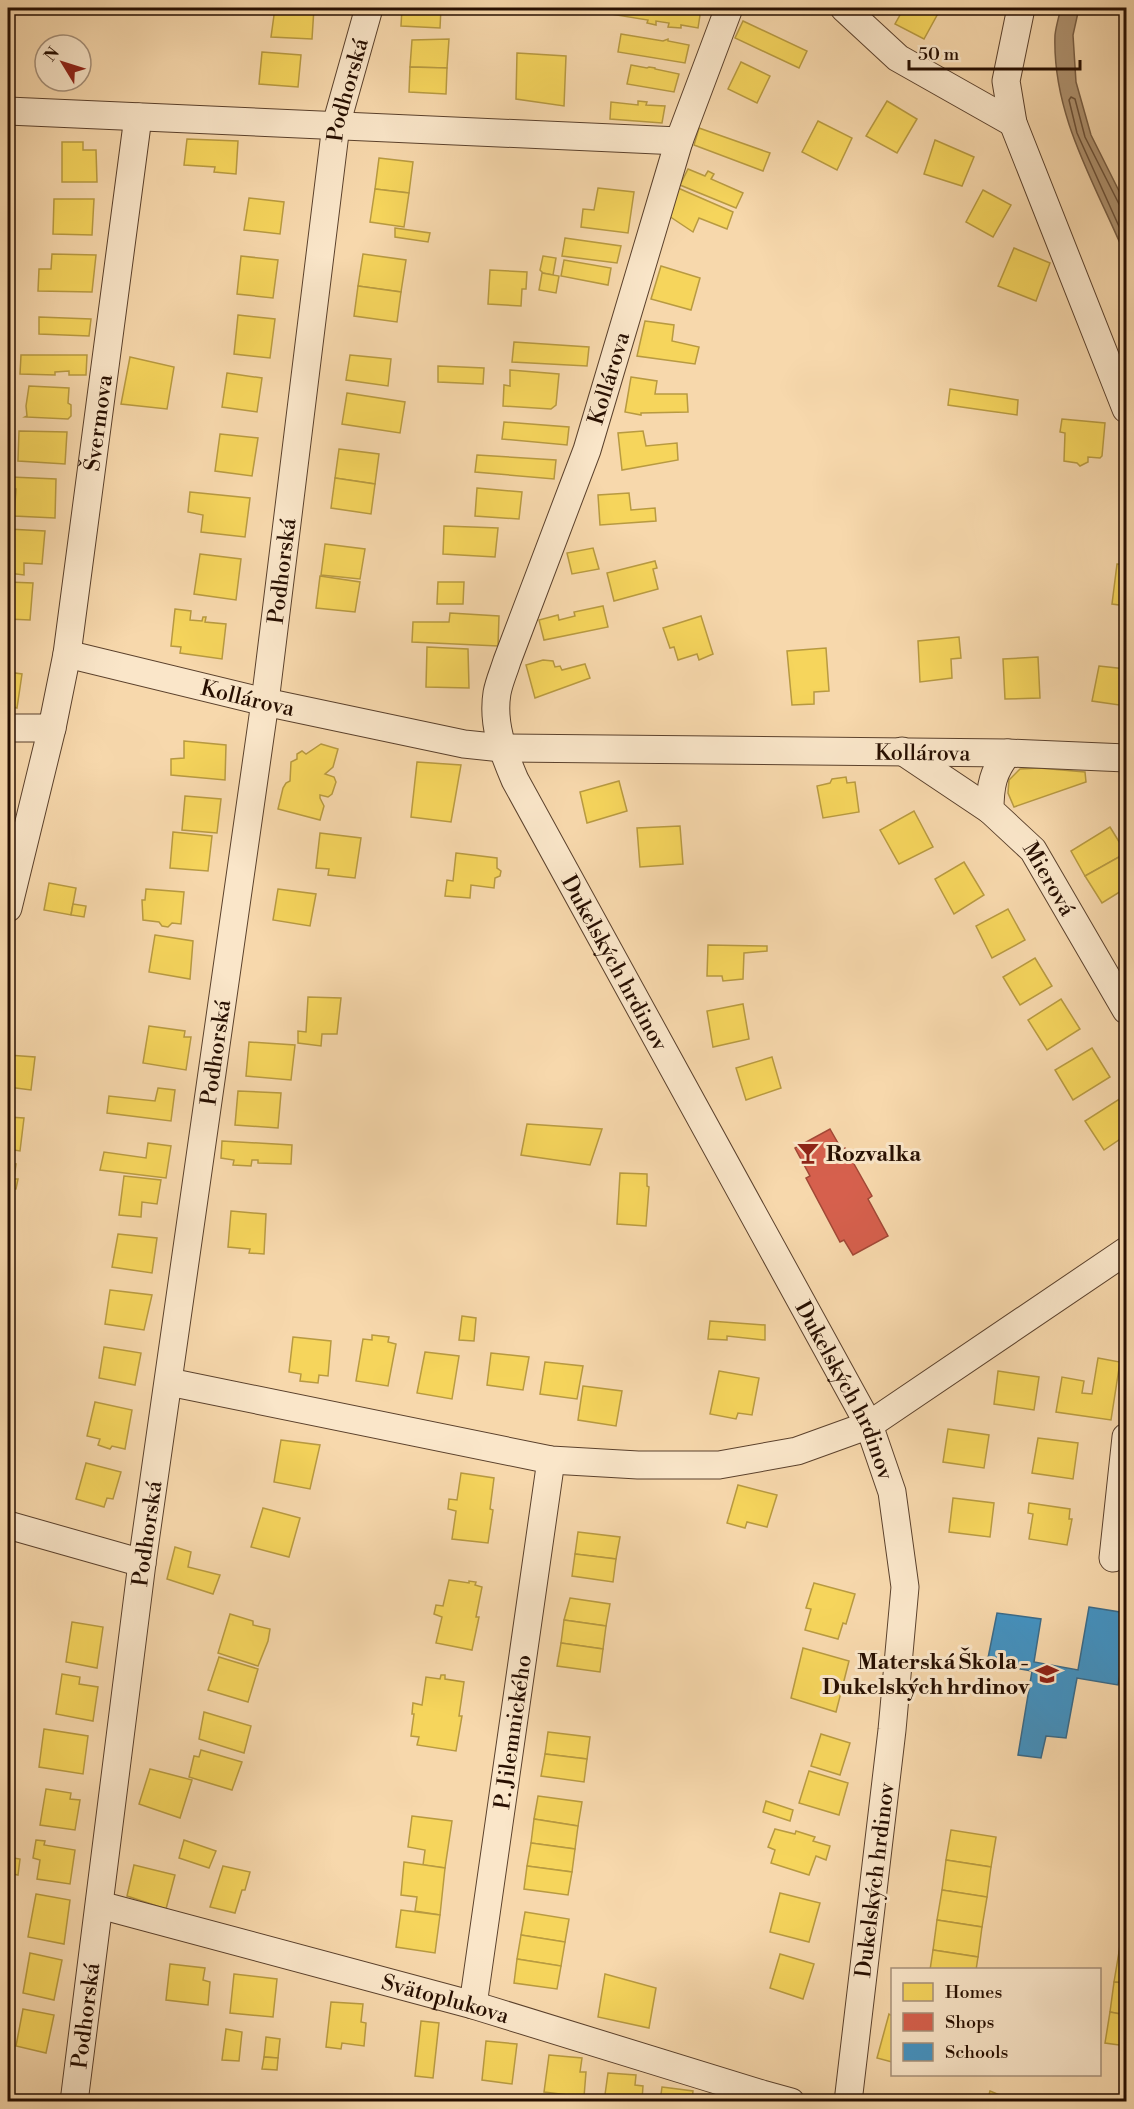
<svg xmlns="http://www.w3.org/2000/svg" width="1134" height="2109" font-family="'Libre Bodoni',serif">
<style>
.water{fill:#b09472;stroke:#795f45;stroke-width:1.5}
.homes{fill:#f6d55c;stroke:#b89a41;stroke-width:1.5}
.shops{fill:#d6604d;stroke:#a24836;stroke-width:1.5}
.schools{fill:#4393c3;stroke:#3b6b89;stroke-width:1.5}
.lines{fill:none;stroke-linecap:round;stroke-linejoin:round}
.shore{stroke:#6c523a;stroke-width:1.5}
.minor-casing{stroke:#5b412c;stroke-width:29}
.minor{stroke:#fae6c9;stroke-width:27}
.labels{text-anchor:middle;stroke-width:6;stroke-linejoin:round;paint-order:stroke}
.street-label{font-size:22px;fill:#270f01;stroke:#fae6c9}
.poi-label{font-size:22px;font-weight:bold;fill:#270f01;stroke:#fae6c9;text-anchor:start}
</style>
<rect width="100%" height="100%" fill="#f7d8ac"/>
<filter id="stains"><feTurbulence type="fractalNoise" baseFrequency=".00333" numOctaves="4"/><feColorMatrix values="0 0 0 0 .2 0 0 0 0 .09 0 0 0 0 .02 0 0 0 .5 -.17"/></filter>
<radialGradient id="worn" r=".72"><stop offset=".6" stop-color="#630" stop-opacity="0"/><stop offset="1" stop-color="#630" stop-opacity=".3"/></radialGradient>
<path class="water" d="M1061 8H1079L1073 35 1076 82 1091 135 1126 205V257C1096 185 1052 116 1055 35 1056 26 1059 16 1061 8Z"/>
<g class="homes">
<path d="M275 8H314L312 39 271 37Z"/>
<path d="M402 8H441L440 28 401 26Z"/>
<path d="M605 8H690L701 9 698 28 681 25V28L668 27 669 23 656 21V25L647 23 648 20 604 13Z"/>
<path d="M904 8H941L924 39 895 24Z"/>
<path d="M743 21 807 51 799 68 735 38Z"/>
<path d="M621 34 663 41 668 39V41L689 45 685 63 618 52Z"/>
<path d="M449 39 447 68 410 67 412 40Z"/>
<path d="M262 52 301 55 298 87 259 84Z"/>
<path d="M517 53 566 56 564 106 516 99Z"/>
<path d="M741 62 770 76 757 103 728 89Z"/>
<path d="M631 65 647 68 649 67 655 68V69L679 74 674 92 627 84Z"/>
<path d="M410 67 447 68 446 94 409 92Z"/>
<path d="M638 101 647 102 646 105 665 106 662 123 610 119 611 102 638 105Z"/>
<path d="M887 101 917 119 897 153 866 136Z"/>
<path d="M818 121 852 138 837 170 802 152Z"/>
<path d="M699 128 770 153 763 171 694 145Z"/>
<path d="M187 139 238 141 236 174 214 172 215 167 184 165Z"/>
<path d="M935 140 974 157 962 186 924 174Z"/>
<path d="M62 142H83V150H96L97 182H62Z"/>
<path d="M379 158 413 162 409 193 375 189Z"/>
<path d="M688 169 705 176 708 171 714 174 711 179 743 193 736 208 680 185Z"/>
<path d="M598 188 634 192 628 233 581 227 583 209 594 210Z"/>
<path d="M678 188 733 212 727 229 699 218 693 232 669 216Z"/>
<path d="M375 189 409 193 404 227 370 222Z"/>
<path d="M983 190 1011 205 993 237 966 222Z"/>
<path d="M249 198 284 202 280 234 244 230Z"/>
<path d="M54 199H94L92 235 53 234Z"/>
<path d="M395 228 430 233 428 242 395 237Z"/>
<path d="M565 238 621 246 617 263 562 256Z"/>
<path d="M1014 248 1050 263 1036 301 998 286Z"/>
<path d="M52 254 96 255 92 292 38 291 39 269H51Z"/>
<path d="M363 254 406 260 401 292 358 286Z"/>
<path d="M241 256 278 260 273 298 237 294Z"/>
<path d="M543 256 556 258 553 275 543 273 540 270Z"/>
<path d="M564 260 611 268 608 285 561 276Z"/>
<path d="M661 266 700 278 691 310 651 299Z"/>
<path d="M490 270 527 272 526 289H522L521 306 488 304Z"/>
<path d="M542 273 559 276 556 293 539 290Z"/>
<path d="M358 286 401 292 397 322 354 316Z"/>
<path d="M238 315 275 319 270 358 234 354Z"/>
<path d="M39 317 91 319 89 336 39 334Z"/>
<path d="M645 321 674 325 672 341 699 347 695 364 637 356Z"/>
<path d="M514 342 589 347 587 366 512 362Z"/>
<path d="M21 355H87L86 375H69V371L55 372V375L20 374Z"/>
<path d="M350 355 391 359 388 386 346 380Z"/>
<path d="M130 357 174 367 167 409 121 404Z"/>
<path d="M438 366 484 368 483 384 438 382Z"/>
<path d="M510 370 559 374 556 405 551 409 503 406 504 385 510 386Z"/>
<path d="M227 373 262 378 257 412 222 407Z"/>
<path d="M631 377 657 381 655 394H687L688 412 641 413V415L625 412Z"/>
<path d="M29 386 69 388 68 403 71 405V416L68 419 25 417 27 416 26 406Z"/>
<path d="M950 389 1018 400 1017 415 948 405Z"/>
<path d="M347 393 405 402 400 433 342 424Z"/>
<path d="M1062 419 1105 423 1102 456 1100 458 1088 457V462L1080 466 1077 463 1064 461 1065 433 1060 432Z"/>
<path d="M504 422 569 427 567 445 502 439Z"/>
<path d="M19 431 67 432 65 464 18 461Z"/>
<path d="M643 431 646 446 677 443 678 460 622 470 618 433Z"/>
<path d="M220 434 258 438 252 476 215 471Z"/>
<path d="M339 449 379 454 375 484 335 478Z"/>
<path d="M477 455 556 460 554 479 475 472Z"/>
<path d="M11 477 56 479 55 518 14 516 16 489H9Z"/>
<path d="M335 478 375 484 371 514 331 508Z"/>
<path d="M477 488 522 492 519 519 475 516Z"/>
<path d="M190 492 250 498 245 537 201 532 203 515 188 512Z"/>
<path d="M629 493 631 510 655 508 656 521 600 525 598 495Z"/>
<path d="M444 526 498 528 495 557 443 554Z"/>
<path d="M8 529 45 531 42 564 24 563V575L8 573Z"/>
<path d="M325 544 365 549 360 579 321 575Z"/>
<path d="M593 548 599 569 572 574 567 553Z"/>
<path d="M200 554 241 559 236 600 194 594Z"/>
<path d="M655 561 657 568 653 569 658 589 614 601 607 573Z"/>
<path d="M1117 564 1126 565V606L1112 604Z"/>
<path d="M320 576 360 582 355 612 316 608Z"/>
<path d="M8 582 33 583 30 620 8 619Z"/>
<path d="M438 582H464L463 604H437Z"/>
<path d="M603 606 608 627 544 640 539 620 558 615 559 620 575 616 574 612Z"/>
<path d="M175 609 191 611 190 620 202 621 203 617H206L205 622 226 624 222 659 180 653 181 647 171 646Z"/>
<path d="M450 613 499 616 498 646 412 642 413 622H449Z"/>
<path d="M701 616 713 654 699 660 697 654 678 660 674 647 670 648 663 628Z"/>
<path d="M959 637 961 658 951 659 952 678 920 682 918 641Z"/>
<path d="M427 647 468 649 469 688 426 687Z"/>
<path d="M826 648 829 691 814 692V704L792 705 787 651Z"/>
<path d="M1038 657 1040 698 1005 699 1003 659Z"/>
<path d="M543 660 553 661 555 667 560 666 562 670 585 664 590 678 535 698 526 665Z"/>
<path d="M1099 666 1126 669V706L1092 701Z"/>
<path d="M8 672 22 674 17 708 8 706Z"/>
<path d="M184 741 226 745 225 780 171 775V759L184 758Z"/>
<path d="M321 744 338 749 333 767 325 774 334 777 336 782 332 794 328 797 320 795V798L324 806 320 820 278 809 283 788 286 783 290 781 291 762 297 759V754L302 751 306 754Z"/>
<path d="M417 762 461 765 451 822 411 817Z"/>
<path d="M1039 768 1085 772 1086 782 1014 807 1008 793 1009 780 1020 769Z"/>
<path d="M846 777 847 783 855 782 859 812 823 818 817 786 830 783 832 779Z"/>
<path d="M619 781 627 811 587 823 580 792Z"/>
<path d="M185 796 221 799 217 833 182 830Z"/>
<path d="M914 811 933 847 899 864 880 830Z"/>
<path d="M680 826 683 864 640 867 637 828Z"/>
<path d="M1110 827 1126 853 1085 876 1071 851Z"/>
<path d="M173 832 212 836 208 871 170 868Z"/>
<path d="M320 833 361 838 355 878 328 875 329 869 316 868Z"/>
<path d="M456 853 497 858V868L501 871 500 876 495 878 494 888 471 885 470 898 445 896 447 880 453 881Z"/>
<path d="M1126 853V888L1102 903 1085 876Z"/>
<path d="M964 862 984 895 954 914 935 879Z"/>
<path d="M49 883 76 888 71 915 44 910Z"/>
<path d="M146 889 184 892 181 924 172 923 168 927 162 926 159 922 143 920 142 900H145Z"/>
<path d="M278 889 316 894 310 926 273 920Z"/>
<path d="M73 904 86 906 84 917 71 915Z"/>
<path d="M1008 909 1025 940 992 958 976 926Z"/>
<path d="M155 935 193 941 190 979 149 972Z"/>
<path d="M708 945 767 946V951L744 953 743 979 723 981 722 976H707Z"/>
<path d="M1035 958 1052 986 1020 1005 1003 977Z"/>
<path d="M308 997 341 998 337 1034H322L321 1046 298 1043V1031L306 1032Z"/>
<path d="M1061 999 1080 1029 1047 1050 1028 1020Z"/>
<path d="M743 1004 749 1039 713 1047 707 1011Z"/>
<path d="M149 1026 185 1031 184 1037H191L186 1070 143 1063Z"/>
<path d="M249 1042 295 1045 291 1080 246 1076Z"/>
<path d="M1092 1048 1110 1077 1073 1100 1055 1070Z"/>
<path d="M8 1055 35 1057 31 1090 8 1087Z"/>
<path d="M772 1057 781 1088 746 1100 736 1068Z"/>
<path d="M158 1088 175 1090 171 1121 107 1113 109 1096 155 1101Z"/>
<path d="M238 1091 281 1093 278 1128 235 1125Z"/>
<path d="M1121 1098 1126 1107V1135L1104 1150 1085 1121Z"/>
<path d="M8 1117 24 1118 20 1151 8 1149Z"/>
<path d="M527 1124 602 1129 590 1165 521 1155Z"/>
<path d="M222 1141 292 1145 291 1164 258 1163V1160H252L251 1166 233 1165 234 1160 221 1158Z"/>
<path d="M148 1143 171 1146 166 1178 100 1170 104 1152 146 1158Z"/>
<path d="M8 1163 16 1164 14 1179H18L16 1189H14L11 1206 8 1205Z"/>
<path d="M620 1173 647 1174V1186L649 1187 646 1226 617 1224Z"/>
<path d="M124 1176 161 1180 157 1204 142 1202 141 1217 119 1215Z"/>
<path d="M231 1211 266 1214 264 1254 249 1253 250 1249 228 1247Z"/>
<path d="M118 1234 157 1238 152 1273 112 1267Z"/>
<path d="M110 1290 152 1295 144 1330 105 1324Z"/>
<path d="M462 1316 476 1318 474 1341 459 1340Z"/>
<path d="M710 1321 765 1325V1340L727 1336V1340L708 1339Z"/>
<path d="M372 1335 389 1337 388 1342 396 1344 388 1386 356 1381 363 1339 372 1340Z"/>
<path d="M293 1337 331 1341 328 1376 319 1375 318 1383 300 1381 301 1374 289 1372Z"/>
<path d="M104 1347 141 1353 135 1385 99 1378Z"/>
<path d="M425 1352 459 1356 452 1399 417 1393Z"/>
<path d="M491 1353 529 1357 523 1390 487 1385Z"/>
<path d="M1098 1358 1120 1362 1111 1420 1056 1412 1062 1377 1084 1381 1082 1393 1092 1394Z"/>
<path d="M545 1362 583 1366 577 1399 540 1394Z"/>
<path d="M719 1371 759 1378 752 1415 738 1413 736 1419 710 1414Z"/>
<path d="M998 1371 1039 1377 1034 1410 994 1404Z"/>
<path d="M583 1386 622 1391 616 1426 578 1420Z"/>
<path d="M95 1402 132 1410 125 1449 112 1446 110 1449 98 1445 100 1439 87 1436Z"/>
<path d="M948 1429 989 1435 984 1468 943 1462Z"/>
<path d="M1038 1438 1078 1443 1073 1479 1032 1473Z"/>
<path d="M281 1440 320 1445 310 1489 274 1482Z"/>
<path d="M86 1463 121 1472 113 1499 107 1498 104 1507 76 1499Z"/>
<path d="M461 1473 494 1478 490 1509 493 1510 488 1543 452 1539 456 1511 448 1509 449 1499 457 1500Z"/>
<path d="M738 1485 777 1495 767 1527 747 1522 745 1528 727 1523Z"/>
<path d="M953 1498 994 1503 990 1537 949 1532Z"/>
<path d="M1029 1503 1070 1509 1069 1519H1072L1067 1545 1029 1539 1033 1514 1028 1513Z"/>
<path d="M263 1508 300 1518 289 1557 251 1547Z"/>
<path d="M578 1532 620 1537 616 1559 575 1554Z"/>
<path d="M175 1547 191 1552 188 1567 220 1575 213 1594 167 1579Z"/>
<path d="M575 1554 616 1559 613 1582 572 1576Z"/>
<path d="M449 1580 469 1583V1581L476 1582 475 1585 482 1587 476 1617H479L472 1650 436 1643 442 1617 434 1614 436 1605 443 1606Z"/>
<path d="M814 1583 855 1594 846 1624 843 1623 838 1639 805 1630 811 1609 806 1608Z"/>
<path d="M570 1598 610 1604 606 1626 564 1620Z"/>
<path d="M230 1614 253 1621V1625L270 1629 268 1641 258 1666 218 1653Z"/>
<path d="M564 1620 606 1626 603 1649 561 1643Z"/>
<path d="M72 1622 103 1627 97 1668 66 1662Z"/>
<path d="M561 1643 603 1649 600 1672 557 1666Z"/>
<path d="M803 1648 849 1661 836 1712 791 1698Z"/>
<path d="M219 1657 258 1669 248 1702 208 1690Z"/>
<path d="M62 1674 80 1677 79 1684 98 1687 93 1721 56 1714Z"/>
<path d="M441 1675H445V1679L464 1682 459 1716H462L456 1751 417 1745 419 1737 411 1736 414 1714H412L413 1703 422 1705 426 1677 440 1679Z"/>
<path d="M204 1712 251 1726 244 1753 199 1739Z"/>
<path d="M44 1729 88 1736 83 1774 39 1767Z"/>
<path d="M548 1732 590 1737 587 1759 545 1754Z"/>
<path d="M821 1734 850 1743 840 1775 811 1766Z"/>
<path d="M201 1750 242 1762 232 1790 189 1777 194 1756 199 1757Z"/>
<path d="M545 1754 587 1759 584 1782 541 1776Z"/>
<path d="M150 1769 192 1780 180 1818 139 1804Z"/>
<path d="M809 1771 848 1783 839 1815 799 1803Z"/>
<path d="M46 1789 71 1793 70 1799 80 1800 75 1830 40 1825Z"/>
<path d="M538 1796 582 1802 578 1826 534 1819Z"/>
<path d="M766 1801 793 1810 790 1821 763 1812Z"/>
<path d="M412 1816 452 1821 445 1868 423 1865 425 1850 408 1847Z"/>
<path d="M534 1819 578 1826 575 1849 531 1843Z"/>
<path d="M775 1829 795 1834 796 1831 815 1837 813 1841 830 1846 826 1860 816 1856 809 1875 771 1863 775 1850 768 1847Z"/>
<path d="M951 1830 996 1837 991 1867 946 1860Z"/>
<path d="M36 1840 45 1841 44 1845 75 1850 70 1884 37 1879 40 1860 33 1858Z"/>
<path d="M184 1840 216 1851 209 1868 179 1858Z"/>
<path d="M531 1843 575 1849 572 1872 527 1866Z"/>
<path d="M8 1857 20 1859 18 1875 8 1873Z"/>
<path d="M946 1860 991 1867 987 1897 942 1890Z"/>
<path d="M404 1862 445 1868 440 1915 415 1911 417 1897 401 1895Z"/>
<path d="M134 1865 175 1875 166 1909 127 1896Z"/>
<path d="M223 1866 250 1872 245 1890H242L235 1913 210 1907Z"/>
<path d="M527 1866 572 1872 568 1895 524 1889Z"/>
<path d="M942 1890 987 1897 982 1927 937 1920Z"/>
<path d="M780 1893 820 1903 809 1942 770 1932Z"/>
<path d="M36 1894 70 1900 64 1944 28 1937Z"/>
<path d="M401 1910 440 1915 435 1953 396 1947Z"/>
<path d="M525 1912 569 1919 565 1942 521 1935Z"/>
<path d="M937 1920 982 1927 978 1957 933 1950Z"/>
<path d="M1123 1921H1126V1953L1119 1952Z"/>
<path d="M521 1935 565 1942 561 1966 517 1959Z"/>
<path d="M933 1950 978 1957 976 1970H930Z"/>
<path d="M1119 1952 1126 1953V1983L1114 1982Z"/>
<path d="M30 1953 62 1960 54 2000 23 1993Z"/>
<path d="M780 1954 814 1964 803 1999 770 1988Z"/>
<path d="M517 1959 561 1966 557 1989 514 1983Z"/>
<path d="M170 1964 205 1968 203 1980 210 1982 208 2005 166 2000Z"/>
<path d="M234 1974 277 1979 273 2017 230 2013Z"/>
<path d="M605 1974 656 1988 649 2028 598 2017Z"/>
<path d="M1114 1982 1126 1983V2015L1110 2012Z"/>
<path d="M331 2002 363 2004 361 2022 366 2023 364 2046 342 2043 341 2049 326 2047Z"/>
<path d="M23 2009 54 2015 46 2053 16 2046Z"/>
<path d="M1110 2012 1126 2015V2046L1105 2043Z"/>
<path d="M889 2014 892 2016V2062L877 2058Z"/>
<path d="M421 2021 439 2023 433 2078 415 2076Z"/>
<path d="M226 2029 242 2032 239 2061 222 2060Z"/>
<path d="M266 2037 280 2039 278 2058 264 2057Z"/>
<path d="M486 2041 517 2044 512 2084 482 2080Z"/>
<path d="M549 2055 582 2058 580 2072H586L584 2097 544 2092Z"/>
<path d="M264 2057 278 2058 277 2070 262 2069Z"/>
<path d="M608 2073 636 2075 635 2085 643 2086 642 2100 604 2102Z"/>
<path d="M662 2087 693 2091 692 2101 694 2102H660Z"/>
<path d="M990 2091 1016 2102H987Z"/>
</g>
<path class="shops" d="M830 1129 842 1150 845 1148 872 1196 868 1199 888 1236 853 1255 844 1240 840 1242 806 1178 810 1176 795 1148Z"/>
<path class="schools" d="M1089 1607 1126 1613V1642L1118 1685 1077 1678 1066 1738 1046 1736 1041 1758 1018 1755 1032 1671 987 1663 997 1613 1041 1619 1034 1662 1078 1670Z"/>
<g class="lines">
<path class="shore" d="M1126 207 1119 204 1085 137 1075 99 1071 97 1069 100 1077 133 1126 242"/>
<g class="minor-casing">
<g id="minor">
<path id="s1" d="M729 8 679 141 587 450 507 661C504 671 499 682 497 693 492 724 503 752 515 780L869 1425 892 1492 905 1587 892 1730 848 2102"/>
<path d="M844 8 898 58 1013 123"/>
<path d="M1021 8 1006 81 1013 123 1126 409"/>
<path d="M8 111 679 141"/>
<path id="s2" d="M67 654 265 702 464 744 502 748 1008 753 1126 758"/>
<path d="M8 728H52"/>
<path d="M902 751 990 810"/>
<path id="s3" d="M1008 753C993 771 990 786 990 810L1033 850 1126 1010"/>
<path id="s4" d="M8 908 52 728 67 654 138 117"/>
<path d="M169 1382 551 1460 638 1465H719L797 1451 869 1425 1126 1251"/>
<path d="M8 1525 142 1563"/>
<path d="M1113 1558 1126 1437"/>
<path id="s5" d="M100 1905 473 2005 762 2094 791 2102"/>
<path id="s6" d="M473 2005 551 1460"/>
<path id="s7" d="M74 2102 142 1563 265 702 336 125 369 8"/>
</g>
</g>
<use href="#minor" class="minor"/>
</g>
<defs>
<g id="bar-bare" transform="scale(1.8)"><path d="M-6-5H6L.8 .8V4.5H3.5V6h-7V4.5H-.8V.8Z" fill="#8f2418" stroke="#fae6c9" stroke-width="2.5" paint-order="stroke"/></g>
<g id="school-bare" transform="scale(1.8)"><path d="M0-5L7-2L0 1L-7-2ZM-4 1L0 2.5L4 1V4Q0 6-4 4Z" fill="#8f2418" stroke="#fae6c9" stroke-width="2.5" paint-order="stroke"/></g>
</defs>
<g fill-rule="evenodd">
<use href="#bar-bare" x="808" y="1153"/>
<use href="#school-bare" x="1047" y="1674"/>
</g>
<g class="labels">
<g class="street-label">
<text dy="8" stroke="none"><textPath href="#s7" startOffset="2031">Podhorská</textPath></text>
<text transform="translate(608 378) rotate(-73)" y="8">Kollárova</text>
<text dy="8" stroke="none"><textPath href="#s4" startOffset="494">Švermova</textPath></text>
<text dy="8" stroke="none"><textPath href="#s7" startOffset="1545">Podhorská</textPath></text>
<text dy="8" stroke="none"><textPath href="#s2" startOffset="186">Kollárova</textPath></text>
<text dy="8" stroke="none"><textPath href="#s2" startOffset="866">Kollárova</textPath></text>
<text dy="8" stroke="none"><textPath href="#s3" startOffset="153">Mierová</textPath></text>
<text dy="8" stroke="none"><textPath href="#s1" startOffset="1022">Dukelských hrdinov</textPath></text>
<text dy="8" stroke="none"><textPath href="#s7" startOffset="1059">Podhorská</textPath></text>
<text dy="8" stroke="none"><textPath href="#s1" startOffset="1508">Dukelských hrdinov</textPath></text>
<text dy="8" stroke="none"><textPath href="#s7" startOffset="573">Podhorská</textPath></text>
<text dy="8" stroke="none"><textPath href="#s6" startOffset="276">P. Jilemnického</textPath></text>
<text transform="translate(874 1880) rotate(-83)" y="8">Dukelských hrdinov</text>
<text dy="8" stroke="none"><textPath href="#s5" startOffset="358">Svätoplukova</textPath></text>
<text dy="8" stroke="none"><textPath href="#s7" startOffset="87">Podhorská</textPath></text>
</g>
<g class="poi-label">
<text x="826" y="1161">Rozvalka</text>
<text x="1029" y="1669" text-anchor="end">Materská Škola -<tspan x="1029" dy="25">Dukelských hrdinov</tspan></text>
</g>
</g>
<rect width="1134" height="2109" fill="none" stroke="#f7d8ac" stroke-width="30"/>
<rect x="9" y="9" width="1116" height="2091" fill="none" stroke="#270f01" stroke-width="3"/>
<rect x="15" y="15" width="1104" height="2079" fill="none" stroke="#270f01" stroke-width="1.5"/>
<rect x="891" y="1968" width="210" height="108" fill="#fae6c9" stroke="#a69079" stroke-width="1.5"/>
<rect x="903" y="1983" width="30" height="18" fill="#f6d55c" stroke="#a69079" stroke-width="1.5"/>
<text x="945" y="1998" font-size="18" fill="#270f01">Homes</text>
<rect x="903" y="2013" width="30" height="18" fill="#d6604d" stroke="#a69079" stroke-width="1.5"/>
<text x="945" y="2028" font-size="18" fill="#270f01">Shops</text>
<rect x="903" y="2043" width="30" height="18" fill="#4393c3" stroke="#a69079" stroke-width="1.5"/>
<text x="945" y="2058" font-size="18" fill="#270f01">Schools</text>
<g transform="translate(63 63) rotate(308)"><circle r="28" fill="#fae6c9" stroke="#a69079" stroke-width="1.5"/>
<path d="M0-4.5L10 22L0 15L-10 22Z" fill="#8f2418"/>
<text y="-9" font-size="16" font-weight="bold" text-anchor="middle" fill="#270f01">N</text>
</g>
<path d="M909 60v9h171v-9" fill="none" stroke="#270f01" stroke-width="3"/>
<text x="918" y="60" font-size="18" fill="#270f01" stroke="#fae6c9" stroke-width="4.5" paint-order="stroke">50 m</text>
<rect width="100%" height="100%" filter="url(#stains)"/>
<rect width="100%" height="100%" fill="url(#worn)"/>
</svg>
